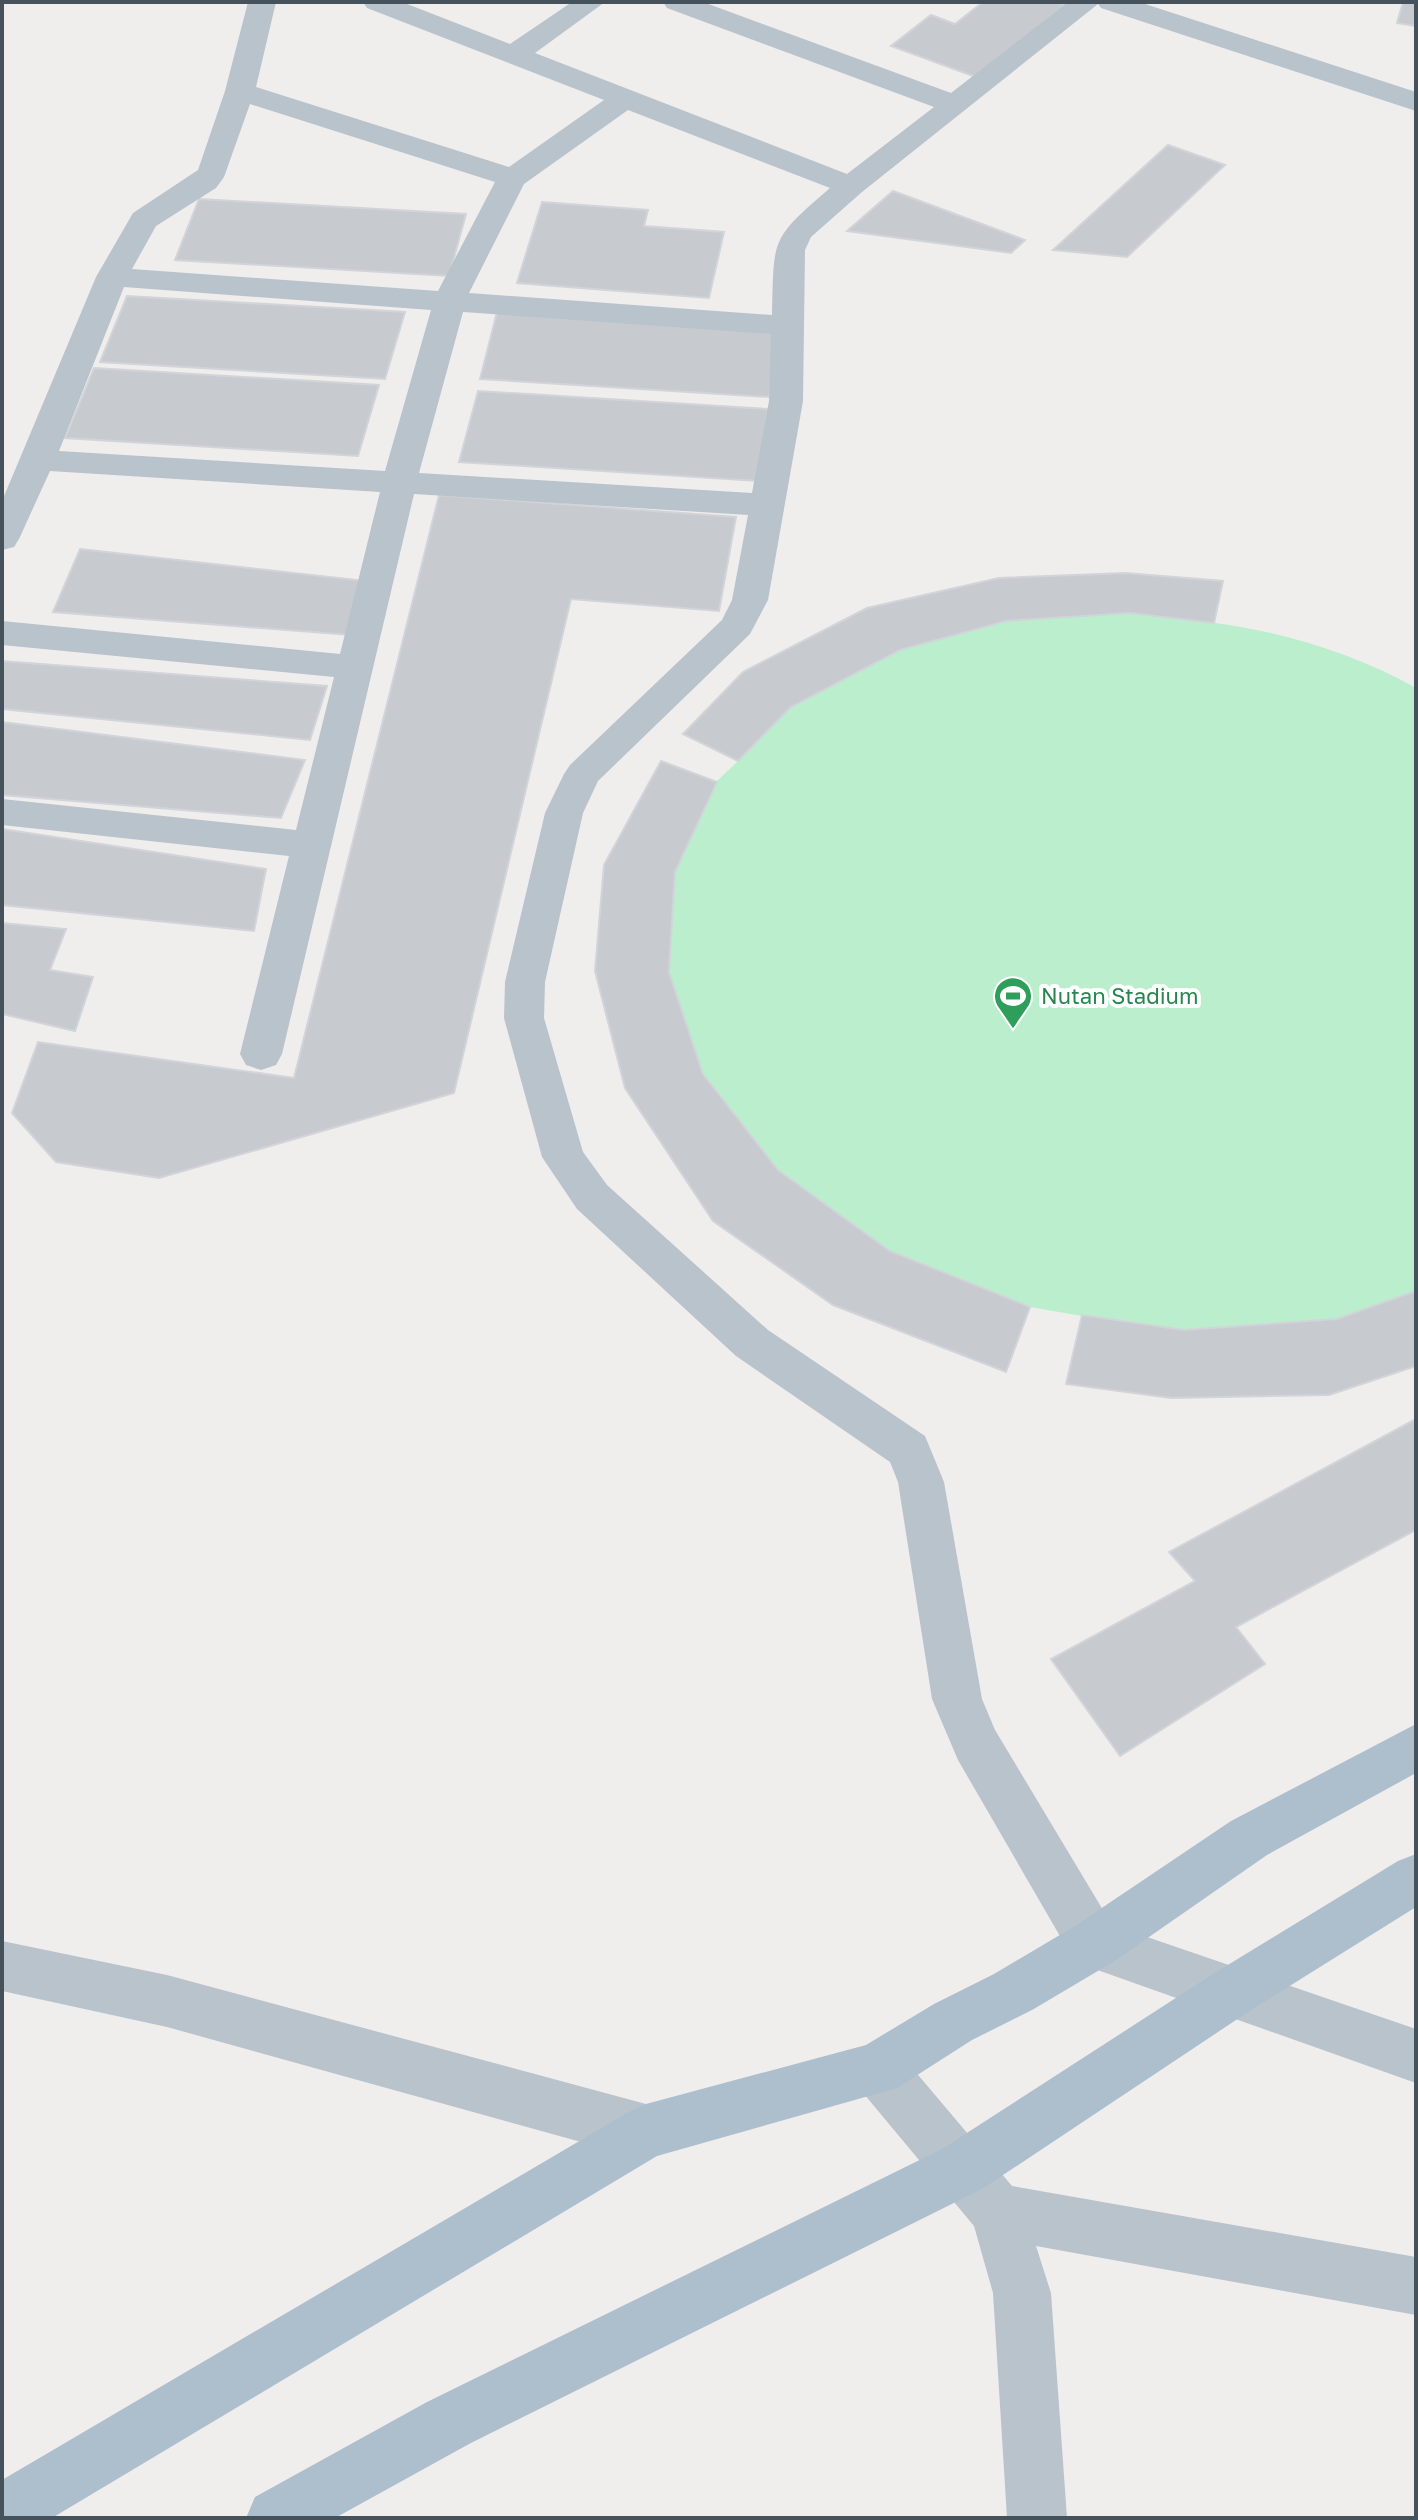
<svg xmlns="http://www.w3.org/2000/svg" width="1418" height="2520" font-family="'Golos Text',sans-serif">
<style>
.green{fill:#bbeecd}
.building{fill:#c7cbd0;stroke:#d1d4d9;stroke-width:2}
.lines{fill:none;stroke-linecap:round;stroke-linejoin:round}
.street{fill:#b9c3cb;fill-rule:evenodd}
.primary{fill:#adbecd;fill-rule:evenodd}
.labels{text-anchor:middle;stroke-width:8;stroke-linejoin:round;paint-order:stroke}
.leisure-label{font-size:22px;fill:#27864d;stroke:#fff;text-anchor:start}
</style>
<rect width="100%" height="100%" fill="#f0eded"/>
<path class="green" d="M1125 573 1223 581 1215 623C1284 632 1355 654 1416 688V1366L1171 1398 1066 1384 1082 1316 1030 1307 1006 1372 833 1305 713 1221 625 1088 595 971 604 865 661 761 717 781 738 761 683 734 743 672 867 608 999 578Z"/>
<g class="building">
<path d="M983 2H1055L1065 5 976 77 891 46 931 15 955 24Z"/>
<path d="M1403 2H1416V26L1397 23Z"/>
<path d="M1168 145 1225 165 1127 257 1053 250Z"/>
<path d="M893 191 1025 240 1011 253 847 231Z"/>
<path d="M199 199 466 214 449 276 175 260Z"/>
<path d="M542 202 648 210 644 226 724 232 709 298 517 283Z"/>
<path d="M127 296 405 312 385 379 100 362Z"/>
<path d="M497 312 780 329 769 397 480 379Z"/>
<path d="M94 368 379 385 358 456 65 438Z"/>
<path d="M478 391 768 409 758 481 459 462Z"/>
<path d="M439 495 736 517 719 611 571 599 454 1093 159 1178 56 1162 12 1113 38 1042 294 1078Z"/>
<path d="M80 549 366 581 351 635 53 612Z"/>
<path d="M1125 573 1223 581 1214 623 1130 613 1006 621 900 650 791 707 738 761 683 734 743 672 867 608 999 578Z"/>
<path d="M2 661 327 686 310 740 2 709Z"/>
<path d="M2 722 305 760 281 818 2 795Z"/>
<path d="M661 761 717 782 675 872 669 972 703 1074 778 1170 890 1251 1030 1307 1006 1372 833 1305 713 1221 625 1088 595 971 604 865Z"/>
<path d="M2 829 266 869 254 931 2 905Z"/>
<path d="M2 923 66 929 50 970 93 977 75 1031 2 1014Z"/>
<path d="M1416 1291V1366L1329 1395 1171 1398 1066 1384 1082 1315 1184 1330 1337 1319Z"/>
<path d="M1416 1419V1530L1236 1627 1265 1664 1120 1756 1051 1659 1195 1581 1169 1552Z"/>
</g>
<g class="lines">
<g class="street">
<path d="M248 2H276L256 87 509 167 604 100 367 8 363 2H402L510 44 572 2H605L535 53 847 174 934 107 667 8 663 2H703L951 93 1068 2H1139L1416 92V111L1101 8 1098 4 862 192 811 237 805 250 803 401 768 600 750 634 598 781 583 813 545 982 544 1018 583 1152 607 1185 768 1330 925 1436 944 1482 982 1699 995 1730 1112 1925 1416 2029V2083L1075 1962 958 1760 932 1699 898 1482 890 1462 736 1356 577 1209 542 1157 504 1018 505 982 545 813 564 774 570 765 722 620 732 600 748 515 414 494 282 1054 276 1065 261 1070 246 1065 240 1054 289 856 2 825V799L296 830 334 677 2 645V621L340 654 380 492 50 471 19 539 14 547 2 550V501L96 277 133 213 198 170 225 91ZM250 104 495 182 438 291 132 269 156 226 216 188 224 177ZM628 110 830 188C770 240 774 237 772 315L469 293 524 184ZM124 287 431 310 385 471 59 451ZM463 312 771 334 769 401 752 493 419 473Z"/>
<path d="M2 1941 167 1975 646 2104 665 2113 674 2132 665 2151 646 2160 167 2027 2 1991Z"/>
<path d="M878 2042 897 2050 1012 2186 1416 2257V2315L1036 2246 1051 2293 1067 2518H1007L993 2293 974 2226 859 2088 851 2069 859 2050Z"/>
</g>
<g class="primary">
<path d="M1416 1724V1773L1267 1855 1113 1962 1032 2010 972 2040 897 2088 657 2156 52 2518H2V2480L627 2113 646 2104 866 2045 934 2004 994 1974 1075 1926 1231 1821Z"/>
<path d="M1416 1854V1907L1251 2010 982 2189 469 2444 335 2518H246L255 2497 427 2402 942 2149 1213 1974 1398 1861Z"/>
</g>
</g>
<defs>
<g id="stadium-pin" transform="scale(2)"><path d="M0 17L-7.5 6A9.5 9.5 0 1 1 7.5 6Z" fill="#2e9e5b" stroke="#fff"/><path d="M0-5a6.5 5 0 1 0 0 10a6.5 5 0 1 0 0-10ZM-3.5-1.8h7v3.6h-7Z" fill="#fff"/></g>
</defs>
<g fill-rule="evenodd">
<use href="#stadium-pin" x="1013" y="996"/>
</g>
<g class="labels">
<g class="leisure-label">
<text x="1041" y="1004">Nutan Stadium</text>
</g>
</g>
<rect width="1418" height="2520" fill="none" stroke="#46525b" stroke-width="8"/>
</svg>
